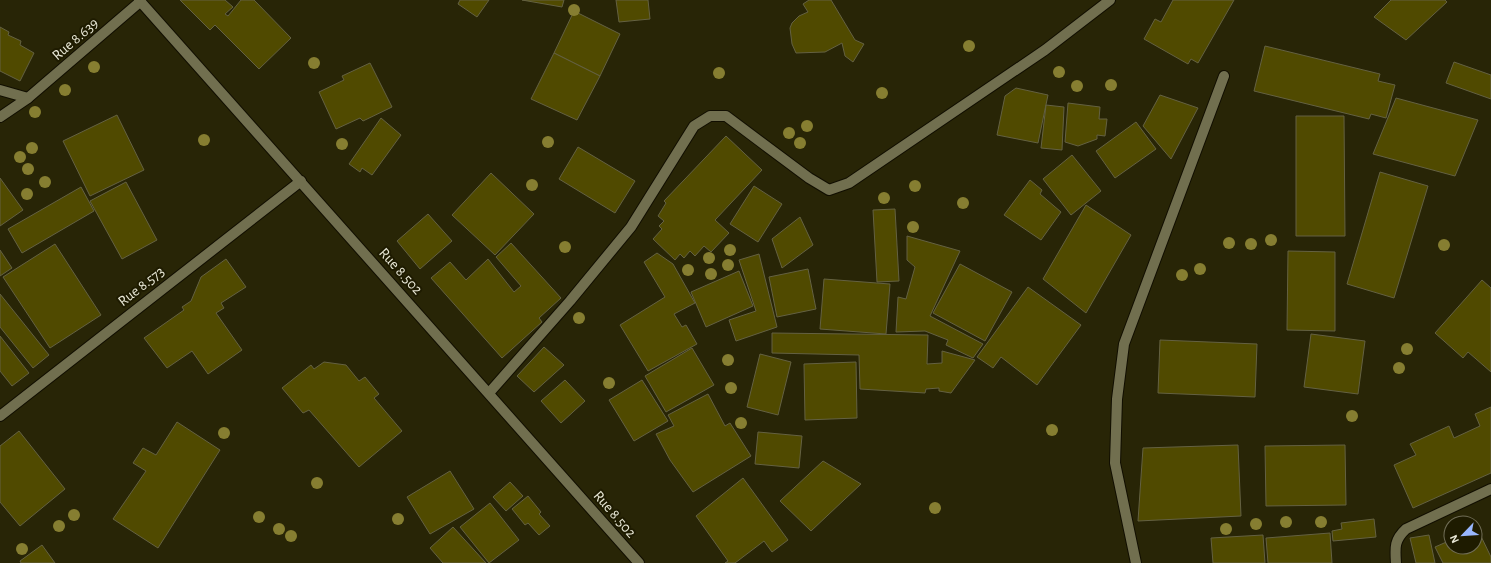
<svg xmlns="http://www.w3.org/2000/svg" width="1491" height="563" font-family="'Alegreya Sans',sans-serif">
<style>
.building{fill:#504a00;stroke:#646142}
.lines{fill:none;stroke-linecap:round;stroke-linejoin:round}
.street-casing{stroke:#110e00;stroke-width:12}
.secondary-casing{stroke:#110e00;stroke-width:12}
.street{stroke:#716f4f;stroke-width:10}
.secondary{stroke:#716f4f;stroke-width:10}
.tree{fill:#867e31}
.labels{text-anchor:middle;stroke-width:4;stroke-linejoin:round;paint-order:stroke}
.street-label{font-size:15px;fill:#eae9d7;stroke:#1e1b00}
</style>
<rect width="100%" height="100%" fill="#282506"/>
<g class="building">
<path d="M180 0H225L233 7 225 14 228 16 241 0H254L291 38 259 69 215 25 210 30Z"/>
<path d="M460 0H489L477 17 458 4Z"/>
<path d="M522 0H564L562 7Z"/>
<path d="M616 0H648L650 19 619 22Z"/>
<path d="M809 0H831L855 40 864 44 853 62 845 56 842 43 825 52 796 53 792 44 790 28 792 23 799 16 808 12 803 4Z"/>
<path d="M1173 0H1234L1198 63 1191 59 1188 64 1144 39 1155 19 1161 22Z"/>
<path d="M1391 0H1445L1447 2 1406 40 1374 17Z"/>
<path d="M574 11 620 34 600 76 554 53Z"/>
<path d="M0 27 9 32 8 35 21 41 20 45 34 53 20 81 0 71Z"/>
<path d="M1265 46 1380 74 1378 81 1395 85 1386 118 1371 114 1369 119 1254 91Z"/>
<path d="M554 53 600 76 577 120 531 99Z"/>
<path d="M1454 62 1491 75V99L1446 83Z"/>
<path d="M370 63 392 107 363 121 360 118 336 129 319 92 344 80 342 76Z"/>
<path d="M1016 88 1048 95 1038 143 997 135 1005 96Z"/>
<path d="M1160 95 1198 108 1171 159 1143 126Z"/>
<path d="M1396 98 1478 120 1455 176 1373 154Z"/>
<path d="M1068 103 1100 107 1099 119H1107L1105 136 1097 135V139L1078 146 1065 142Z"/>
<path d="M1046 105 1064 107 1062 150 1041 148Z"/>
<path d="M117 115 144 170 90 196 63 141Z"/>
<path d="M1296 116H1344L1345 236H1296Z"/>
<path d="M381 118 401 135 372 175 362 168 360 172 349 164Z"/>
<path d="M1136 122 1156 149 1115 178 1096 151Z"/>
<path d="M726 136 762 170 715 220 729 233 711 252 704 246 695 256 690 251 684 258 680 254 675 260 653 239 662 229 659 226 664 221 658 216 666 203 664 201Z"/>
<path d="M578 147 635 181 615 213 559 179Z"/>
<path d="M1072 155 1101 191 1071 215 1043 179Z"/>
<path d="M1380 172 1428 186 1394 298 1347 284Z"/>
<path d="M491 173 534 214 495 255 452 215Z"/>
<path d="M0 178 23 210 0 226Z"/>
<path d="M1030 180 1042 190 1040 194 1061 212 1041 240 1004 215Z"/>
<path d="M126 182 157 240 122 259 90 201Z"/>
<path d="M754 186 782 204 758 242 730 224Z"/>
<path d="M81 187 94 211 22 253 8 229Z"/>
<path d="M1086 205 1131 235 1086 313 1043 279Z"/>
<path d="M895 209 899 281 877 282 873 210Z"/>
<path d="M428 214 452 241 420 269 397 241Z"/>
<path d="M800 217 813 245 782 268 772 239Z"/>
<path d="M907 236 960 251 930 316 983 344 973 358 946 345 948 340 925 331 896 332 898 297 906 299 915 267 907 260Z"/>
<path d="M511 243 561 298 539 318 542 322 502 358 431 278 450 262 466 280 488 259 514 292 521 286 496 257Z"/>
<path d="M55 244 101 315 50 348 3 277Z"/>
<path d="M0 250 12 268 0 276Z"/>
<path d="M1288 251 1335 252V331L1287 330Z"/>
<path d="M657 253 673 264 695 303 674 314 682 327 686 325 697 344 648 371 620 325 665 297 644 262Z"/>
<path d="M759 254 777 327 736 341 729 320 756 311 739 260Z"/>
<path d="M226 259 246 287 221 303 224 308 216 313 242 350 208 374 192 351 167 368 144 338 184 310 182 307 191 301 201 277Z"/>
<path d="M960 264 1012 292 985 341 933 313Z"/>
<path d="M808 269 816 309 777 317 769 277Z"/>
<path d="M739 271 753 306 706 327 691 292Z"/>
<path d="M824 279 890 284 886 334 820 329Z"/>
<path d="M1482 280 1491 288V372L1468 352 1463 358 1435 333Z"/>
<path d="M1028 287 1081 325 1037 385 1001 357 993 368 977 357Z"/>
<path d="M0 294 49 355 33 368 0 327Z"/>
<path d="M772 333 928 335 927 364 942 363V351L975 360 951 393 939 391V388L926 389 925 393 860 389 859 355 772 353Z"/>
<path d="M1311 334 1365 341 1358 394 1304 387Z"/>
<path d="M0 336 29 373 12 386 0 371Z"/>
<path d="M1160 340 1257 344 1255 397 1158 393Z"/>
<path d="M544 347 564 365 534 392 517 376Z"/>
<path d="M692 348 714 385 666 412 645 376Z"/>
<path d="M760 354 791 362 778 415 747 407Z"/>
<path d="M324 362 346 365 359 381 365 377 379 394 374 398 402 431 359 467 309 410 303 413 282 388 311 365 314 369Z"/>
<path d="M856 362 857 418 805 420 804 364Z"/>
<path d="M565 380 585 401 561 423 541 401Z"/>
<path d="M642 380 668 421 634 441 609 400Z"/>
<path d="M708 394 725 426 730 423 751 456 693 492 670 460 656 434 674 426 668 415Z"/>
<path d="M1491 407V473L1413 508 1394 465 1416 455 1410 444 1449 426 1454 438 1480 426 1475 414Z"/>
<path d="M177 422 220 450 158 548 113 519 146 471 133 463 143 448 156 455Z"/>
<path d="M19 431 65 489 20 526 0 502V446Z"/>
<path d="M758 432 802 436 799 468 755 464Z"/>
<path d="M1238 445 1241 516 1138 521 1143 448Z"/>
<path d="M1345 445 1346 505 1266 506 1265 446Z"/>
<path d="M823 461 861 484 811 531 780 501Z"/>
<path d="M450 471 474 509 430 534 407 497Z"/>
<path d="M743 478 788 540 772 552 764 541 735 563H725L728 561 696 516Z"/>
<path d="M510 482 523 496 506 511 493 497Z"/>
<path d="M528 496 541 512 539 514 550 526 539 535 528 523 525 525 512 509Z"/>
<path d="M490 503 519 540 489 563 460 527Z"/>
<path d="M1374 519 1376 537 1333 541 1332 531 1342 529 1341 523Z"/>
<path d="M453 527 486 563H443L430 548Z"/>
<path d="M1477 528 1491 557V563H1443L1435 547 1451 540V547H1475V529Z"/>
<path d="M1330 533 1332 563H1268L1266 538Z"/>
<path d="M1263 535 1265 563H1213L1211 538Z"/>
<path d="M1429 535 1435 563H1416L1410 538Z"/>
<path d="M42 545 55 563H21L20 561Z"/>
</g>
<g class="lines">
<g class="street-casing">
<g id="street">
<path d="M0 90 28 98"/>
<path d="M0 117 28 98 141 1"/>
<path d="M489 393 570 301 631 227 694 126 710 116H726L809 178 829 190 849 183 1045 50 1110 0"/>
<path d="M0 416 301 181"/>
<path d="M1136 563 1115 463 1117 399 1124 344 1224 76"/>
<path d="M1396 563C1395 548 1394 540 1406 529L1491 489"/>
</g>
</g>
<g class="secondary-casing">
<path id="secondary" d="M139 0 639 563"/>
</g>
<use href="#street" class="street"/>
<use href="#secondary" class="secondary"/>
</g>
<g class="tree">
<circle cx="574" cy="10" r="6"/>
<circle cx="969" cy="46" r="6"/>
<circle cx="314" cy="63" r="6"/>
<circle cx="94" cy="67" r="6"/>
<circle cx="1059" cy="72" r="6"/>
<circle cx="719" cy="73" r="6"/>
<circle cx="1111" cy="85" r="6"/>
<circle cx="1077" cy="86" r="6"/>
<circle cx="65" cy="90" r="6"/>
<circle cx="882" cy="93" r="6"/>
<circle cx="35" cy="112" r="6"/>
<circle cx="807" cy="126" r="6"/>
<circle cx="789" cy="133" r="6"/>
<circle cx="204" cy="140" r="6"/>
<circle cx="548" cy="142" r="6"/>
<circle cx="800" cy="143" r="6"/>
<circle cx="342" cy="144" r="6"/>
<circle cx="32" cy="148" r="6"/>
<circle cx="20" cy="157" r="6"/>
<circle cx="28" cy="169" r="6"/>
<circle cx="45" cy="182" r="6"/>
<circle cx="532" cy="185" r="6"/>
<circle cx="915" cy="186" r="6"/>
<circle cx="27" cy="194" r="6"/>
<circle cx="884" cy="198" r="6"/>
<circle cx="963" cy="203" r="6"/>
<circle cx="913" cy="227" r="6"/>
<circle cx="1271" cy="240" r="6"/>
<circle cx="1229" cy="243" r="6"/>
<circle cx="1251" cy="244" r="6"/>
<circle cx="1444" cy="245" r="6"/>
<circle cx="565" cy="247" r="6"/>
<circle cx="730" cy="250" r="6"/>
<circle cx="709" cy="258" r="6"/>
<circle cx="728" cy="265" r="6"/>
<circle cx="1200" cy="269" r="6"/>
<circle cx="688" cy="270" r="6"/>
<circle cx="711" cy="274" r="6"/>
<circle cx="1182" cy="275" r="6"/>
<circle cx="579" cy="318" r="6"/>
<circle cx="1407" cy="349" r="6"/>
<circle cx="728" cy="360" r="6"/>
<circle cx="1399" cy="368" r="6"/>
<circle cx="609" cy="383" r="6"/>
<circle cx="731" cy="388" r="6"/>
<circle cx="1352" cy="416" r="6"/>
<circle cx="741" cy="423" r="6"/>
<circle cx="1052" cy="430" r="6"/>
<circle cx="224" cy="433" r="6"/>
<circle cx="317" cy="483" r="6"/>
<circle cx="935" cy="508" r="6"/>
<circle cx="74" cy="515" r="6"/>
<circle cx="259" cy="517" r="6"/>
<circle cx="398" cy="519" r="6"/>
<circle cx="1286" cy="522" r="6"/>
<circle cx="1321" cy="522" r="6"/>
<circle cx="1256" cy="524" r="6"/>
<circle cx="59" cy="526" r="6"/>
<circle cx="279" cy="529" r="6"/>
<circle cx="1226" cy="529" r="6"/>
<circle cx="291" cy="536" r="6"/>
<circle cx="22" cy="549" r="6"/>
</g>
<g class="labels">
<g class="street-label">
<text transform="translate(75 39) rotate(-41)" y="5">Rue 8.639</text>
<text transform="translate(401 271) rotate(48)" y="5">Rue 8.502</text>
<text transform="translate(141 286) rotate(-38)" y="5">Rue 8.573</text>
<text transform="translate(615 514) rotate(49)" y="5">Rue 8.502</text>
</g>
</g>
<g transform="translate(1463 535) rotate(245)"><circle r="19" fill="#1e1b00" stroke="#706d56"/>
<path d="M0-3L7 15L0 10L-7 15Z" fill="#98b6fd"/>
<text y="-6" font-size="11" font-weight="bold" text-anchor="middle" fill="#eae9d7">N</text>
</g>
</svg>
